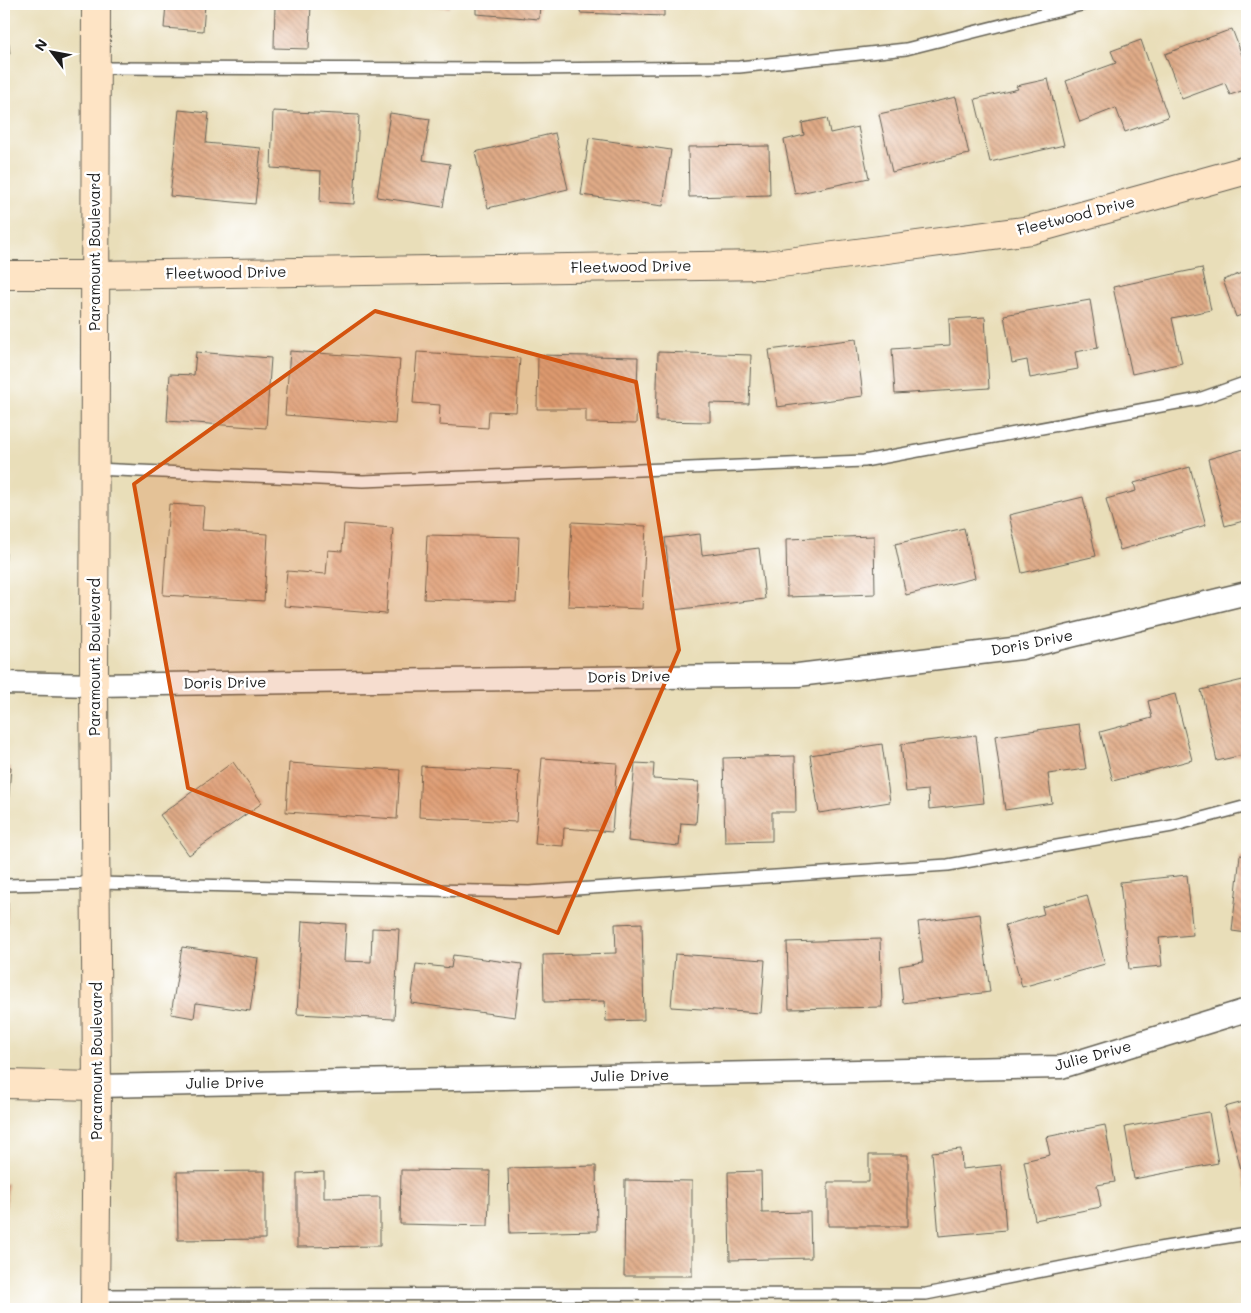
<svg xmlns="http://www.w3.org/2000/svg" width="1251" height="1313" font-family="Mali,sans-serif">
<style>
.building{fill:url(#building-back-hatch)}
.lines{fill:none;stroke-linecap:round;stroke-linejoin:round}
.lane-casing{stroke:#646053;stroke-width:14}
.street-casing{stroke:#646053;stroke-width:25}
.secondary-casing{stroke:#646053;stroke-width:30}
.lane{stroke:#fff;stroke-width:11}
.street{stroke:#fff;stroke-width:22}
.secondary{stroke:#fee4c5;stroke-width:28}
.marked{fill:#d4530e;fill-opacity:0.2;stroke:#d4530e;stroke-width:4;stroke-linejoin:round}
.labels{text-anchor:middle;stroke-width:5;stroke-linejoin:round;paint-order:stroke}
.street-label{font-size:15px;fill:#1c1c1c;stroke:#fff}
</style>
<defs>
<pattern id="building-back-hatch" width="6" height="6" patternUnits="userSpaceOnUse" patternTransform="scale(1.25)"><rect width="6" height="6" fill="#e0ab87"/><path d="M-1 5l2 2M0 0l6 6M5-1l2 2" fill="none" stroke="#b58a6e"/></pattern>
</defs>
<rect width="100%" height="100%" fill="#fff"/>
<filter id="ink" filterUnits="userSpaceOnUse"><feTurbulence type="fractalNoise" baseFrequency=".02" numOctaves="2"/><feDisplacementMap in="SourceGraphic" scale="10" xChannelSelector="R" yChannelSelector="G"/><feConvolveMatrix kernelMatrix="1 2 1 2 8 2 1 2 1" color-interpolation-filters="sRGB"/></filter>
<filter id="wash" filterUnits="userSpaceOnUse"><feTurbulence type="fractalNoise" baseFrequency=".0096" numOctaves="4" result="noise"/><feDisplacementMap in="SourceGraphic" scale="20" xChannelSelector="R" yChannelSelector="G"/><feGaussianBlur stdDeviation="1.12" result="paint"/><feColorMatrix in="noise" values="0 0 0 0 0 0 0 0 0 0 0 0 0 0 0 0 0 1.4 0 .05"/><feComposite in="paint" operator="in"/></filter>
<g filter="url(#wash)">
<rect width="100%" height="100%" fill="#e9deb9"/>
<g id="blocks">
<g class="building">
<path d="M166 4H205L203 31 164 28Z"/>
<path d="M275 4H311L309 49 274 48Z"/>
<path d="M414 4H450V8L414 5Z"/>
<path d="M476 4H540L539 19 476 14Z"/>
<path d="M581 4H664V16L580 13Z"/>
<path d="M4 12H5L10 54 4 55Z"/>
<path d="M1232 29 1247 68V89L1230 95 1225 83 1182 99 1165 54Z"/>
<path d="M1141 40 1168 117 1125 132 1116 108 1080 122 1066 81 1116 63 1111 51Z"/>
<path d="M1048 79 1064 145 990 162 975 99 1018 89 1016 86Z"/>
<path d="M956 97 969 154 892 172 879 114Z"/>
<path d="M4 98H7L5 142H4Z"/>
<path d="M179 110 209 113 206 143 261 148 255 204 170 196Z"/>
<path d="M273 111 359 115 354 204 320 202 321 171 271 168Z"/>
<path d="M390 113 430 119 423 160 450 164 443 207 377 197Z"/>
<path d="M827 118 830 133 858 127 869 178 795 194 784 140 804 135 802 123Z"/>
<path d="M555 133 568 189 488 208 475 152Z"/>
<path d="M589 138 671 150 663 206 581 195Z"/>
<path d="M769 146 770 195 689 197 688 147Z"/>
<path d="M1202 268 1211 310 1172 318 1182 363 1132 374 1113 287Z"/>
<path d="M1247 271V313L1236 317 1223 280Z"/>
<path d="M1090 300 1098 348 1075 352 1078 369 1030 378 1027 360 1012 363 1004 315Z"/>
<path d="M985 317 989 388 895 394 892 349 950 345 949 319Z"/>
<path d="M856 339 863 396 777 407 769 350Z"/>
<path d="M290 351 400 359 395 424 285 415Z"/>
<path d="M196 352 271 358 266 428 167 421 170 374 194 375Z"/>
<path d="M417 352 520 358 516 412 489 411 488 428 439 425 440 405 413 403Z"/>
<path d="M658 352 751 355 749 404 710 403V422L656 421Z"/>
<path d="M538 355 638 357 636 424 586 423V409H537Z"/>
<path d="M1247 448V520L1225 526 1208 459Z"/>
<path d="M1190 467 1206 525 1120 550 1106 499 1136 491 1134 483Z"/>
<path d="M1083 497 1096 556 1022 573 1009 515Z"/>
<path d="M169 504 204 506 202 530 268 534 264 601 163 595Z"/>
<path d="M4 509H8L5 573H4Z"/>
<path d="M572 522 646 526 642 609 568 606Z"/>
<path d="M344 524 393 528 386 614 284 606 287 571 326 574 328 550 342 551Z"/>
<path d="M964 528 975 578 906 595 895 544Z"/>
<path d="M700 534 702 555 759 548 765 599 673 610 665 538Z"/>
<path d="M427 535 519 537 516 602 424 599Z"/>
<path d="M874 536 875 594 787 597 786 539Z"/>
<path d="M1247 679V754L1217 761 1201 690Z"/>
<path d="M1175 694 1192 760 1113 781 1100 732 1152 718 1148 701Z"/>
<path d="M1079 724 1086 769 1048 774 1052 803 1005 810 995 736Z"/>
<path d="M976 735 984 803 929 809 928 790 906 792 901 744Z"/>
<path d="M882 744 890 802 819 813 810 755Z"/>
<path d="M795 756 796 812H772V841L725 842 723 758Z"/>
<path d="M542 758 617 763 612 832 564 828 563 846 535 844Z"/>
<path d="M233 762 262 803 189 855 160 815Z"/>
<path d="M289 763 400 770 397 819 286 812Z"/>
<path d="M635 763 654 764 653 779 699 782 696 824 681 823 679 846 628 841Z"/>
<path d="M4 766 11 767 5 844H4Z"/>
<path d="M421 766 519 771 516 822 419 817Z"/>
<path d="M1240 855 1247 856V933L1232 931Z"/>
<path d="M1187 875 1193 935 1159 938 1162 966 1129 969 1120 882Z"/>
<path d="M1087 895 1105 964 1022 987 1005 925 1044 914 1042 907Z"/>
<path d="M4 902H8L5 987H4Z"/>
<path d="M980 914 990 992 903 1003 899 966 923 962 918 922Z"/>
<path d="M302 921 346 924 344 961 371 962 372 928 399 929 394 1019 297 1014Z"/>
<path d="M642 923 644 1020 606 1021 605 1001 544 1002 543 955 616 953 615 924Z"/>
<path d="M880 939 882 1007 789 1009 787 942Z"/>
<path d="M182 947 258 958 250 1011 196 1003 194 1018 171 1014Z"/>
<path d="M675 954 765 960 761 1013 671 1007Z"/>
<path d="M453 955 522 964 515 1017 411 1003 416 964 451 968Z"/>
<path d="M1247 1101V1193L1225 1107Z"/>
<path d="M1209 1112 1218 1163 1134 1179 1125 1127Z"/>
<path d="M1105 1125 1115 1182 1097 1185 1101 1207 1035 1220 1024 1161 1050 1155 1046 1137Z"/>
<path d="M961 1149 962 1169 1001 1165 1006 1230 939 1236 932 1152Z"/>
<path d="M869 1155H908V1226H828V1182H869Z"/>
<path d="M596 1166 597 1231 510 1233 508 1168Z"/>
<path d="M401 1170 490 1171 488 1226 400 1224Z"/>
<path d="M265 1171V1239L178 1240 177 1172Z"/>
<path d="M761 1171 762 1213 810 1212 811 1258 730 1260 728 1172Z"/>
<path d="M324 1172V1198L380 1197V1246L297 1247V1173Z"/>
<path d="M625 1180 692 1181V1276H624Z"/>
<path d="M4 1183 8 1184 5 1228H4Z"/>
</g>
</g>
</g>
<g filter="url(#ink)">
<use href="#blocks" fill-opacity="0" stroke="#646053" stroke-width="1"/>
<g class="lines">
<g class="lane-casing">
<g id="lane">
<path d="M96 68 524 69 739 67 906 49 1085 4"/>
<path d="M95 469 363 481 864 461 1199 399 1247 382"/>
<path d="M4 885 96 883 529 892 948 865 1172 826 1247 806"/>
<path d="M96 1295 926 1294 1159 1248 1247 1234"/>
</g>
</g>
<g class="street-casing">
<g id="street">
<path d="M4 683 94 685 798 675 1021 648 1247 593"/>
<path d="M97 1086 1061 1067 1247 1010"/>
</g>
</g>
<g class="secondary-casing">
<g id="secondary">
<path d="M4 275H95L766 265 1031 230 1247 170"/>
<path d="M4 1084 97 1086"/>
<path d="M95 1309 97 1086 94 685 96 4"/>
</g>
</g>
<use href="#lane" class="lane"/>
<use href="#street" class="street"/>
<use href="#secondary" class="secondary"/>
</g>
</g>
<path class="marked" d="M375 311 636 382 679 650 558 933 188 788 134 484Z"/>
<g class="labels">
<g class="street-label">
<text transform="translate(1076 216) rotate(-14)" y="5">Fleetwood Drive</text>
<text transform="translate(95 252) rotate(-90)" y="5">Paramount Boulevard</text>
<text transform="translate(631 267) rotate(-1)" y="5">Fleetwood Drive</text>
<text transform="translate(226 273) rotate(-1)" y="5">Fleetwood Drive</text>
<text transform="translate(1032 643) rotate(-11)" y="5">Doris Drive</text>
<text transform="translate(95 657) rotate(-90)" y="5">Paramount Boulevard</text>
<text transform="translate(629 677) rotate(-1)" y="5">Doris Drive</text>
<text transform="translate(225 683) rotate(-1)" y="5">Doris Drive</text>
<text transform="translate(1093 1056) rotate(-15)" y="5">Julie Drive</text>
<text transform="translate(97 1061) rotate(-90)" y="5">Paramount Boulevard</text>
<text transform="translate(630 1076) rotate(-1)" y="5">Julie Drive</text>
<text transform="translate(225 1083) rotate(-1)" y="5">Julie Drive</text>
</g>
</g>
<rect width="1251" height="1313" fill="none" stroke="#fff" stroke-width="20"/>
<g transform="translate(52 52) rotate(302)" stroke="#ffffff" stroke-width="4" paint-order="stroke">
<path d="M0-4L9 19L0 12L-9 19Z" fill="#1c1c1c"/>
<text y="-8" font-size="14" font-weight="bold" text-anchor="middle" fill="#1c1c1c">N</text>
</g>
</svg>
